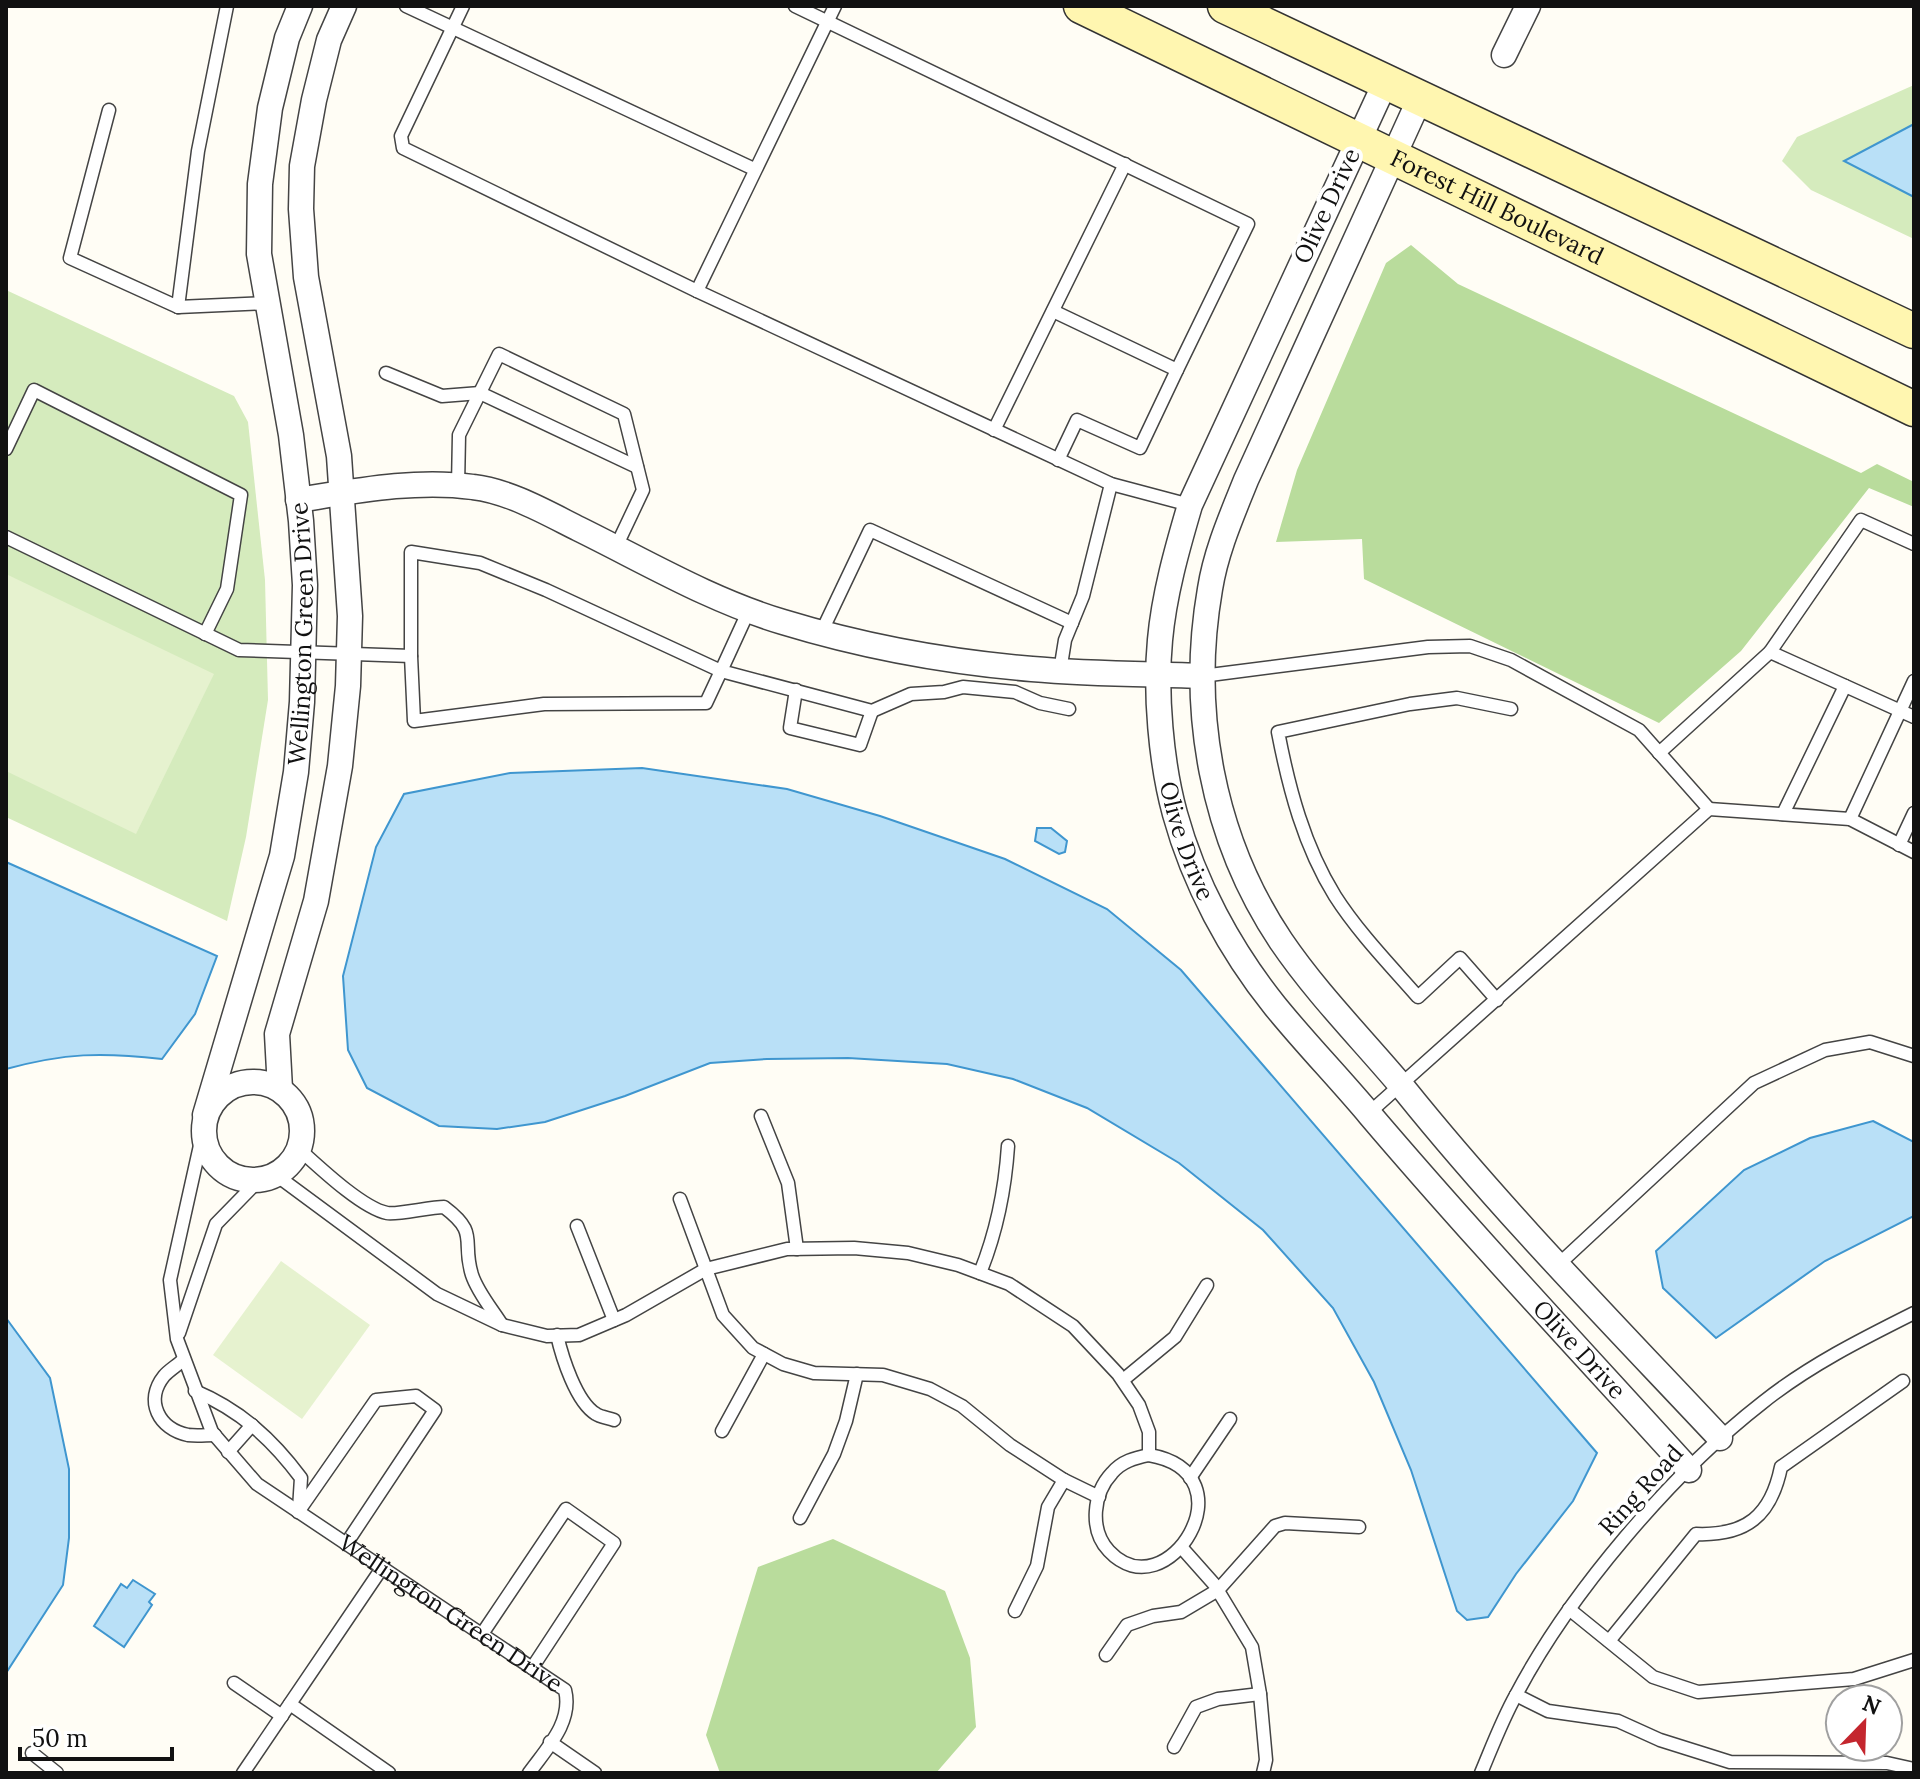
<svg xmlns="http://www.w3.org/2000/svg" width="1920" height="1779" font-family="Lora,serif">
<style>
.green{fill:#d5ebbd}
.forest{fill:#b9dc9c}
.pitch{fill:#e6f2cf}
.water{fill:#b9e0f7;stroke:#3f96cf;stroke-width:2}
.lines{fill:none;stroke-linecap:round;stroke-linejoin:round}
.lane-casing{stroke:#444;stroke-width:15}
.street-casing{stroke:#444;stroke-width:27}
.secondary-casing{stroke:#333;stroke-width:37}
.lane{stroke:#fff;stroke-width:12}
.street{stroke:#fff;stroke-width:24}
.secondary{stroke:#fff6b0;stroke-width:34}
.labels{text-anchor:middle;stroke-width:8;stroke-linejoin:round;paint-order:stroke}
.street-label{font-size:24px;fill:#111;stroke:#fff}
</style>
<rect width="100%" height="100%" fill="#fffdf5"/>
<g class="green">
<path d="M1914 85V124L1844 161 1914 197V239L1811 190 1782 161 1797 137Z"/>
<path d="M6 290 234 396 248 422 265 580 268 700 246 837 227 921 6 817Z"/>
</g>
<g class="forest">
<path d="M1411 245 1458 284 1861 473 1877 464 1914 482V507L1869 488 1741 651 1659 723 1364 579 1362 539 1276 542 1297 470 1386 263Z"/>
<path d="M833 1539 945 1591 970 1658 976 1727 936 1773H720L706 1735 758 1567Z"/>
</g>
<g class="pitch">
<path d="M6 574 214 674 136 834 6 771Z"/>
<path d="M281 1261 370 1325 302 1419 213 1355Z"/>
</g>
<g class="water">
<path d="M1914 124V197L1844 161Z"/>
<path d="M642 768 787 789 880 816 1005 859 1107 909 1181 970 1597 1453 1573 1501 1516 1574 1488 1617 1467 1620 1457 1611 1411 1470 1374 1382 1333 1308 1263 1230 1179 1163 1087 1108 1013 1079 947 1064 848 1058 767 1059 710 1063 625 1096 545 1122 497 1129 439 1126 367 1088 348 1050 343 976 376 847 404 794 510 773Z"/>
<path d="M1037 828H1051L1067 841 1065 852 1059 854 1035 841Z"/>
<path d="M6 862 217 956 195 1014 162 1059C101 1052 65 1053 6 1069Z"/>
<path d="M1873 1121 1914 1142V1216L1825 1261 1716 1338 1663 1288 1656 1251 1744 1170 1810 1138Z"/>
<path d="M6 1318 50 1378 69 1469V1538L63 1585 6 1673Z"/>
<path d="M133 1580 155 1594 149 1602 152 1605 124 1647 94 1626 121 1584 127 1588Z"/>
</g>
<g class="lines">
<g class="lane-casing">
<g id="lane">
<path d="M406 6 754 169"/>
<path d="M463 6 401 136 403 148 697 291 1111 484 1190 505"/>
<path d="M795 6 1248 224 1177 370 1053 311"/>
<path d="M109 110 70 258 178 307 268 303"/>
<path d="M697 291 835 6"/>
<path d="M178 307 198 151 227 6"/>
<path d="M386 373 442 396 480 393 637 467"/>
<path d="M994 430 1125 164"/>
<path d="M6 449 34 390 241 495 227 589 205 634"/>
<path d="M1058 460 1077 420 1140 448 1177 370"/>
<path d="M458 486 459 435 499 354 624 414 643 490 616 547"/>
<path d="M6 537 239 650 411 656"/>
<path d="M411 552 480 563 546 590 721 671 706 703 544 704 414 721 411 656Z"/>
<path d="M749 610 721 671 872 711 911 694 944 692 963 687 1015 692 1040 703 1069 709"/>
<path d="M821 633 870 530 1072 623"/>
<path d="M1770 652 1861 520 1914 544"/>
<path d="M1060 671 1065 640 1083 596 1111 484"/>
<path d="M1202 676 1428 647 1470 646 1511 660 1639 730 1709 809"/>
<path d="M796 690 790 728 860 745 872 711"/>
<path d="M1659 753 1770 652 1914 717"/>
<path d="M1783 814 1845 686"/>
<path d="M1850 819 1914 681"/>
<path d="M1899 845 1914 813"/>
<path d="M1497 1000 1460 958 1418 997C1390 965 1358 932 1335 896 1304 846 1289 789 1278 732L1410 704 1457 698 1511 709"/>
<path d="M1369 1113 1709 809 1850 819 1914 852"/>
<path d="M761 1116 788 1183 797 1249"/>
<path id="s1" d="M203 1132 170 1280 177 1339 212 1432 257 1484 565 1690C573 1722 547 1748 529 1773"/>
<path d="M299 1149C319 1167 362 1208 387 1213 397 1215 430 1207 444 1207 480 1234 461 1240 472 1275 478 1293 492 1309 502 1325"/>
<path d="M276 1175 437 1294 502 1325 547 1336 579 1335 626 1315 706 1269 787 1249 854 1248 908 1253 958 1265 1009 1284 1073 1326 1118 1374 1139 1405 1149 1432V1455"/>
<path d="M680 1199 723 1315 753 1348 783 1364 814 1373 883 1375 930 1389 962 1406 1010 1445 1064 1480 1099 1497"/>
<path d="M577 1226 614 1320"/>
<path d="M1559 1264 1754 1083 1825 1050 1870 1042 1914 1056"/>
<path d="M980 1273C997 1231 1005 1191 1008 1146"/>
<path d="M179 1333 216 1224 259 1180"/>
<path d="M557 1335C562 1357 576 1402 596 1414 600 1417 609 1418 614 1420"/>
<path d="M184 1359C178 1365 169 1370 164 1376 144 1401 159 1429 188 1435 197 1436 206 1435 215 1435"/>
<path d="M1123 1380 1175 1337 1207 1285"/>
<path d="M195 1391C240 1410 272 1439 301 1478L299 1509"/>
<path d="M722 1431 764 1354"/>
<path d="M228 1452 252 1425"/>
<path d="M1149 1455C1254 1473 1167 1613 1109 1551 1089 1530 1093 1493 1112 1473 1122 1461 1135 1458 1149 1455Z"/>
<path d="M1190 1478 1230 1419"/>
<path d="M298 1512 376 1400 416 1396 435 1410 346 1544"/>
<path d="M800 1518 834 1454 846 1421 857 1374"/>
<path d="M1182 1548 1214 1584 1252 1647 1260 1694 1266 1760 1263 1773"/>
<path d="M1569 1609 1653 1677 1698 1692 1854 1679 1914 1660"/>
<path d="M1015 1611 1037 1566 1048 1507 1064 1480"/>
<path d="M482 1634 566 1509 614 1543 532 1668"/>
<path d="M1609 1641 1696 1534C1746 1536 1771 1516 1781 1467L1903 1381"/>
<path d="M1106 1655 1127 1625 1153 1616 1181 1612 1218 1590 1275 1526 1285 1523 1359 1527"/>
<path d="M234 1683 282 1716"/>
<path d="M1516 1695 1548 1711 1618 1721 1660 1740 1730 1762 1887 1763 1914 1769"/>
<path d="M290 1704 389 1773"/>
<path d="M550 1742 595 1773"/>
<path d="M1174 1747 1196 1707 1218 1699 1260 1694"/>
<path d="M32 1753 57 1773"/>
<path d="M243 1773 382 1568"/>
<path d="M1481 1773C1492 1747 1502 1720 1516 1695 1569 1594 1672 1473 1762 1403 1808 1366 1862 1339 1914 1313"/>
</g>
</g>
<g class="street-casing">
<g id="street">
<path d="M1504 55 1528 6"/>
<path id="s2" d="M1386 81 1190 505C1177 549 1164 595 1160 640 1155 693 1161 763 1175 814 1194 883 1230 950 1275 1006 1305 1043 1339 1078 1370 1115 1473 1236 1582 1352 1689 1470"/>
<path d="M1421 96 1246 480C1232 515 1216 551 1210 589 1189 710 1212 838 1281 941 1317 994 1363 1040 1404 1089 1502 1211 1613 1324 1720 1438"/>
<path d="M298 500C355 491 415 479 473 487 509 491 547 513 579 529 646 562 712 601 783 622 865 647 948 662 1032 669 1089 674 1146 674 1202 676"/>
<circle cx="253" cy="1131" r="49"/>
<path d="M280 1089 277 1034 316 901 340 766 348 686 350 616 339 456 306 277 301 209 302 166 314 100 329 40 344 6"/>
<path id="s3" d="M205 1115 282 856 296 772 302 702 305 585 301 521 291 435 259 254 260 184 270 108 287 38 300 6"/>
</g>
</g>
<g class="secondary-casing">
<g id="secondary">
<path id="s4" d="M1081 6 1914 409"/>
<path d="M1225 6 1914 331"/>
</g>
</g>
<use href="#lane" class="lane"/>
<use href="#street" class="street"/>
<use href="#secondary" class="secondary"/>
</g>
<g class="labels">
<g class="street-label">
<text transform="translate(1327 206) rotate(-65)" y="8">Olive Drive</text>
<text dy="8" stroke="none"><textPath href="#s4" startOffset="462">Forest Hill Boulevard</textPath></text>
<text dy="8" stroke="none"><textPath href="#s3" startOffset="494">Wellington Green Drive</textPath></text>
<text dy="8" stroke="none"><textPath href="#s2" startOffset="810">Olive Drive</textPath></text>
<text dy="8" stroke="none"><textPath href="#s2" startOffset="1458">Olive Drive</textPath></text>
<text transform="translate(1641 1490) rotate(-48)" y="8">Ring Road</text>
<text dy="8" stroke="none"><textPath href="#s1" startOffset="612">Wellington Green Drive</textPath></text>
</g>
</g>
<rect width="1920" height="1779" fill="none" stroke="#111111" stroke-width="16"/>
<g transform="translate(1864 1723) rotate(23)"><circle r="38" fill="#ffffff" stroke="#a0a0a0" stroke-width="2"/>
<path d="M0-6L14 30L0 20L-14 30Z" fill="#c4262e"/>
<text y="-12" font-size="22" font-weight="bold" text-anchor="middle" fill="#111111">N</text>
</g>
<path d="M20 1747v12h152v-12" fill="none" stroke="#111111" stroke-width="4"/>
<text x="32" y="1747" font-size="24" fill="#111111" stroke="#ffffff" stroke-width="6" paint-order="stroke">50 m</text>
</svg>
